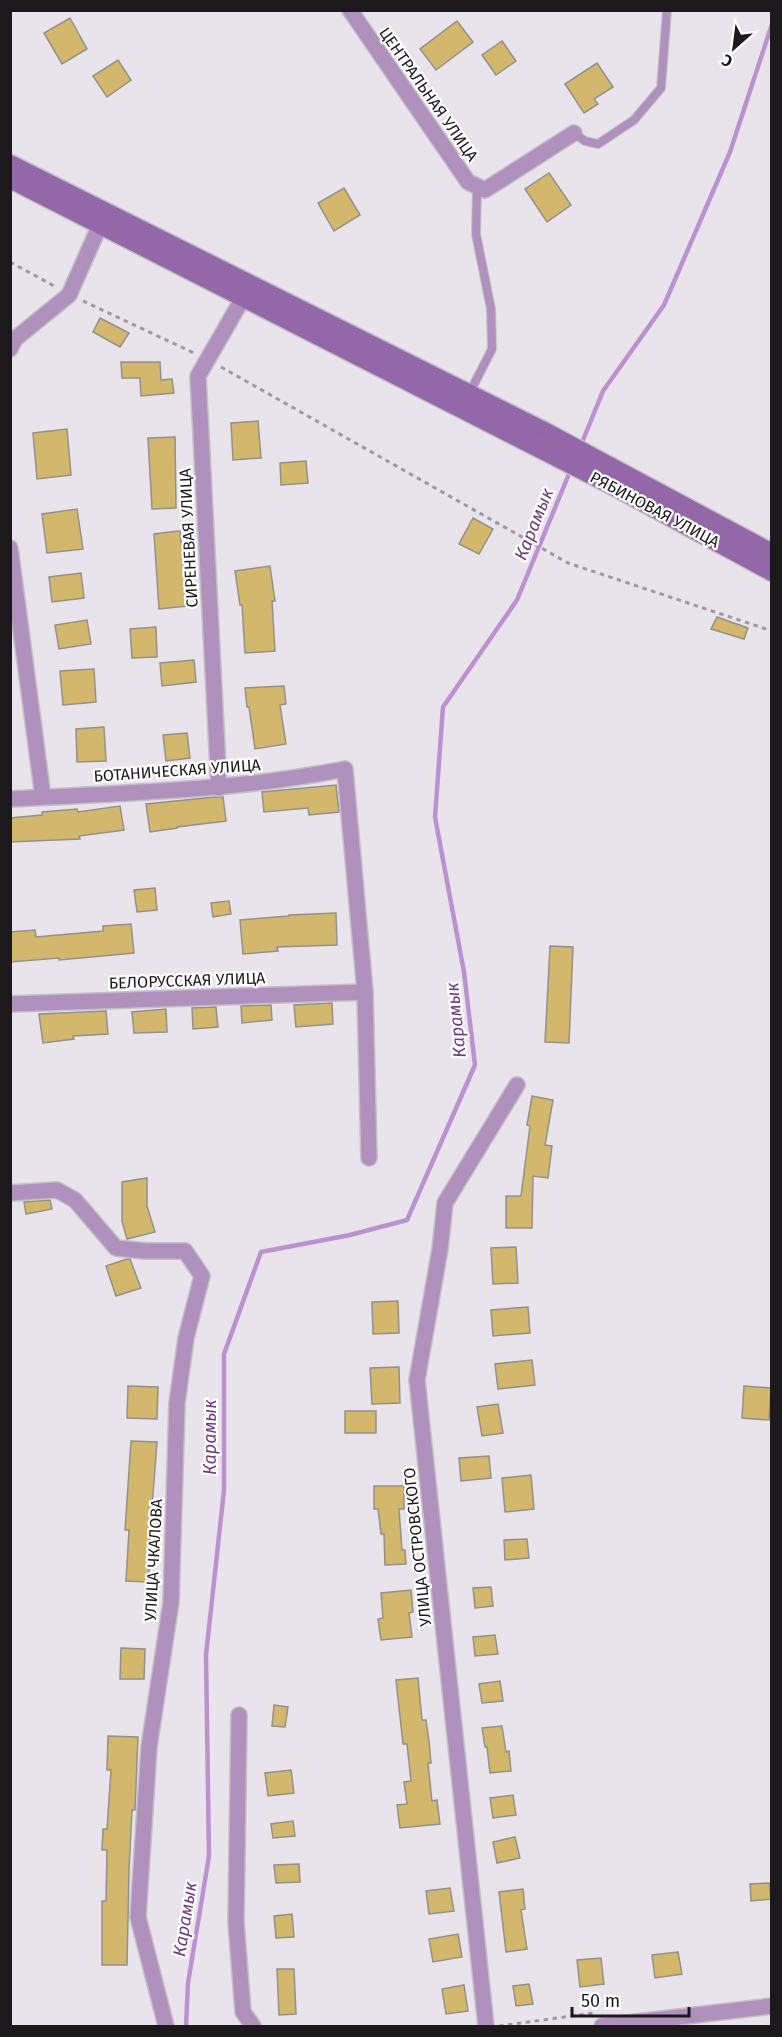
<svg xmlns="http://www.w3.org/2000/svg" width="782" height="2037" font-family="'Fira Sans',sans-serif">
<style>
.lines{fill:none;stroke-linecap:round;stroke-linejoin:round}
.stream{stroke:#bc91cf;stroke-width:4.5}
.building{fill:#d2b76c;stroke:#93918a;stroke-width:1.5}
.lane-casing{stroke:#c4bfc7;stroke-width:10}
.street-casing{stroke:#c4bfc7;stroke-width:18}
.secondary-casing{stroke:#c4bfc7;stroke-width:21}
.path{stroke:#9e9aa0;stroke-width:3;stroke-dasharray:4.5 4.5;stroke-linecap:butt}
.lane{stroke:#b091bd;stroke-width:8}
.street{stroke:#b091bd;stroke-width:15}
.secondary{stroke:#9467a8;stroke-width:18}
.labels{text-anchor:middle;stroke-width:4.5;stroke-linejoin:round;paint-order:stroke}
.street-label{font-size:16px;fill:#1b191c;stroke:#fff}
.water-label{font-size:18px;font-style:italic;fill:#6f3a85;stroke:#fff}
</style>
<rect width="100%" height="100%" fill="#e9e4ec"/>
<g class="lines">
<g class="stream">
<path d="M581 445 603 391 664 305 730 152 772 24"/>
<path d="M186 2026 188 1983 209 1856 206 1655 224 1490V1354L261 1252 350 1235 407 1220 475 1065 464 972 435 817 443 707 517 600 571 469"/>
</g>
</g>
<g class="building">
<path d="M70 18 87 49 62 64 44 33Z"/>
<path d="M457 21 473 42 436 70 420 49Z"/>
<path d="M502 41 516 61 496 75 482 55Z"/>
<path d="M118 60 131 80 107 97 93 76Z"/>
<path d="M597 63 613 87 594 99 598 104 584 113 565 84Z"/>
<path d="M549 173 571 205 547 222 525 189Z"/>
<path d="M344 188 360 215 334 231 318 203Z"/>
<path d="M100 318 129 333 120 347 93 332Z"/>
<path d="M121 362H160L161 380 172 379 174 393 141 396 140 378H122Z"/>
<path d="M258 421 261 458 233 460 231 423Z"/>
<path d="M67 429 71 475 37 479 33 433Z"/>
<path d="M175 437 176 508 152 509 148 438Z"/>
<path d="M306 461 308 483 281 485 280 463Z"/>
<path d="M77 509 83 549 47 553 42 514Z"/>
<path d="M473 518 493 529 479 554 459 544Z"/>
<path d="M178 531H180L187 606 159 609 154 534Z"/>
<path d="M270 566 275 601H272L275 651 245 653 242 605H240L235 571Z"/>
<path d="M81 573 84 598 52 602 49 577Z"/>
<path d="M717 617 748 628 744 639 711 629Z"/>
<path d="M87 620 91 644 59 649 55 625Z"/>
<path d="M156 627 157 657 132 658 130 629Z"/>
<path d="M194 660 196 682 162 686 160 663Z"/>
<path d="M94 669 96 702 63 705 60 671Z"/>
<path d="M284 686 286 704 280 705 286 744 255 749 249 707H247L245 688Z"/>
<path d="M104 727 106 761 77 762 76 729Z"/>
<path d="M187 733 190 758 166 761 163 735Z"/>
<path d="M336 785 339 812 309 815 308 808 264 812 262 792Z"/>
<path d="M215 797H223L226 821 177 827V828L150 832 146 804Z"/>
<path d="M120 806 124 830 79 836 80 839 10 842V818L42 815V812L77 809 78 812Z"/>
<path d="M155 888 157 910 137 912 134 890Z"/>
<path d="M229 901 231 914 213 917 211 903Z"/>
<path d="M336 913 337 945 277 947 278 951 243 954 240 920 289 916V915Z"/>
<path d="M131 924 134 953 59 960V958L10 962V932L35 930 36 937 103 931V926Z"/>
<path d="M550 946 573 947 569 1043 545 1042Z"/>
<path d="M332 1003 333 1024 296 1027 294 1005Z"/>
<path d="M271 1005 272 1020 242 1023 241 1006Z"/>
<path d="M216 1007 218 1027 193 1029 192 1008Z"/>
<path d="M166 1009 167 1032 134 1033 132 1012Z"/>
<path d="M106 1011 108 1034 73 1036 74 1039 43 1043 39 1014Z"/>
<path d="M532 1096 553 1100 545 1145 552 1146 548 1178 533 1176 532 1228H506V1196H521L530 1126 527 1125Z"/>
<path d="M147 1178V1206L155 1232 127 1239 122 1221V1182Z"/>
<path d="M50 1200 52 1209 26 1214 24 1202Z"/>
<path d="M516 1247 518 1283 493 1284 491 1248Z"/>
<path d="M127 1259H130L141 1288 116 1296 106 1266Z"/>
<path d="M398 1301 399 1333 373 1334 372 1302Z"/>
<path d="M528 1307 530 1333 493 1336 491 1310Z"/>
<path d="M532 1360 535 1385 498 1389 495 1364Z"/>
<path d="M399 1367 400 1403 372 1404 370 1368Z"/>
<path d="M128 1386 158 1387 157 1419 127 1418Z"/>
<path d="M744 1386 771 1388 769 1420 742 1418Z"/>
<path d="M498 1404 503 1433 482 1436 477 1407Z"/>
<rect x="345" y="1411" width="31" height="22"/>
<path d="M131 1441 157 1442 149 1546H151L148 1582 126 1581 129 1530H125Z"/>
<path d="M489 1456 491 1478 461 1481 459 1458Z"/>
<path d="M531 1475 534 1509 505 1512 502 1478Z"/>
<path d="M374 1486H404V1509H399L402 1550H405L406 1564 385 1565 384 1534H381L378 1509H374Z"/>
<path d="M527 1539 529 1558 505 1560 504 1540Z"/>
<path d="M491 1587 493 1606 475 1608 473 1588Z"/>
<path d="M411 1590 413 1612 409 1613 412 1637 381 1640 378 1619 383 1618 381 1593Z"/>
<path d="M495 1635 498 1654 475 1656 473 1637Z"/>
<path d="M121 1648 145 1649 144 1679H120Z"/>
<path d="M418 1678 422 1720H426L429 1741 431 1763H428L432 1801 437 1800 440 1824 400 1828 397 1805 407 1804 404 1782 411 1781 407 1744H403L396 1680Z"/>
<path d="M500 1681 503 1701 482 1703 479 1684Z"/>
<path d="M274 1705 288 1707 285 1727 272 1726Z"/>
<path d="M502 1726 506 1752 509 1751 511 1771 490 1773 487 1747H485L482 1728Z"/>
<path d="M108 1736 138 1737 135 1810H132L129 1871 127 1965H102V1901H106L107 1850H102L103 1829H107L111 1770H107Z"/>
<path d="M291 1770 294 1793 268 1796 265 1773Z"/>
<path d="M513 1795 516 1815 493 1818 490 1798Z"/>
<path d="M293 1821 295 1836 273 1838 271 1824Z"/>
<path d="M515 1837 520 1858 497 1863 493 1842Z"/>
<path d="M299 1864 300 1882 276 1883 274 1865Z"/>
<path d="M769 1883 771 1899 751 1901 750 1884Z"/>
<path d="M450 1888 454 1911 429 1914 426 1891Z"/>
<path d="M523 1889 525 1909 521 1910 527 1949 506 1952 499 1892Z"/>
<path d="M292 1914 294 1937 276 1938 274 1916Z"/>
<path d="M458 1934 462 1957 433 1962 429 1939Z"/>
<path d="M678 1952 682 1974 655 1978 652 1955Z"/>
<path d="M601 1958 604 1984 580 1987 577 1960Z"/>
<path d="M277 1969H294L296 2014 279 2015Z"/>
<path d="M529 1984 533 2004 516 2006 513 1986Z"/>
<path d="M464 1985 468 2011 446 2014 442 1989Z"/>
</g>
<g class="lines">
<g class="lane-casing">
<g id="lane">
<path d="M574 133 585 141 598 144 634 120 661 88 667 10"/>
<path d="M469 394 492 349 491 309 476 234 477 186"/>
</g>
</g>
<g class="street-casing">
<g id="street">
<path d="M350 10 468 182 485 190 574 133"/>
<path d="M10 349 15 339 69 295 100 225"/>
<path d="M10 548 43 797"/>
<path d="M219 788 198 376 243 298"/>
<path d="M10 799C122 793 235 791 345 769L365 992 369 1158"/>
<path d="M10 1004 365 992"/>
<path d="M10 1193 57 1190 75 1200 116 1248 146 1251H185L202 1276 186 1338 177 1403 171 1602 149 1747 138 1917 166 2026"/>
<path d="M239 1715 236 1922 243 2012 253 2026"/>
<path d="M486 2026 417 1380 440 1249 445 1203 517 1085"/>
<path d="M602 2026 772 2006"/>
</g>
</g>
<g class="secondary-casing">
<g id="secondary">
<path d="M10 164 544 431 772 553"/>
<path d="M10 179 615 487 772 572"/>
</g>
</g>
<g class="path">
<path d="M10 262 56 287"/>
<path d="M83 301 194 353"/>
<path d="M221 367 568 563 772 631"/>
<path d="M499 2026 594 2013"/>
</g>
<use href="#lane" class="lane"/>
<use href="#street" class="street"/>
<use href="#secondary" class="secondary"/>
</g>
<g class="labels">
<g class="street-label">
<text transform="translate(429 94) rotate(55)" y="6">ЦЕНТРАЛЬНАЯ УЛИЦА</text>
<text transform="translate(655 509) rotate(28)" y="6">РЯБИНОВАЯ УЛИЦА</text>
<text transform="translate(188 538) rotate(-93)" y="6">СИРЕНЕВАЯ УЛИЦА</text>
<text transform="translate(177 770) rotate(-4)" y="6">БОТАНИЧЕСКАЯ УЛИЦА</text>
<text transform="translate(187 980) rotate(-2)" y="6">БЕЛОРУССКАЯ УЛИЦА</text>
<text transform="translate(417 1547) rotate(-96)" y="6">УЛИЦА ОСТРОВСКОГО</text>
<text transform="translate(153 1560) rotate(-87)" y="6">УЛИЦА ЧКАЛОВА</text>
</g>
<g class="water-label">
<text transform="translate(534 524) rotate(-68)" y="6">Карамык</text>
<text transform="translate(456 1020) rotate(-96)" y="6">Карамык</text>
<text transform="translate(210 1437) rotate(-90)" y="6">Карамык</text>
<text transform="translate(185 1919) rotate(-81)" y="6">Карамык</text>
</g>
</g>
<rect width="782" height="2037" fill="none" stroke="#1b191c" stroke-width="24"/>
<g transform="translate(734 48) rotate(208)" stroke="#ffffff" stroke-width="4.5" paint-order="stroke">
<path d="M0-4.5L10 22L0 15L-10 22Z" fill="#1b191c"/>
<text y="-9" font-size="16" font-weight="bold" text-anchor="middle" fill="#1b191c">С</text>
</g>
<path d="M572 2007v9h117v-9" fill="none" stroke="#1b191c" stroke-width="3"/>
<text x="581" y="2007" font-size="18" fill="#1b191c" stroke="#ffffff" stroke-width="4.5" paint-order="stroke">50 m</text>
</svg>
